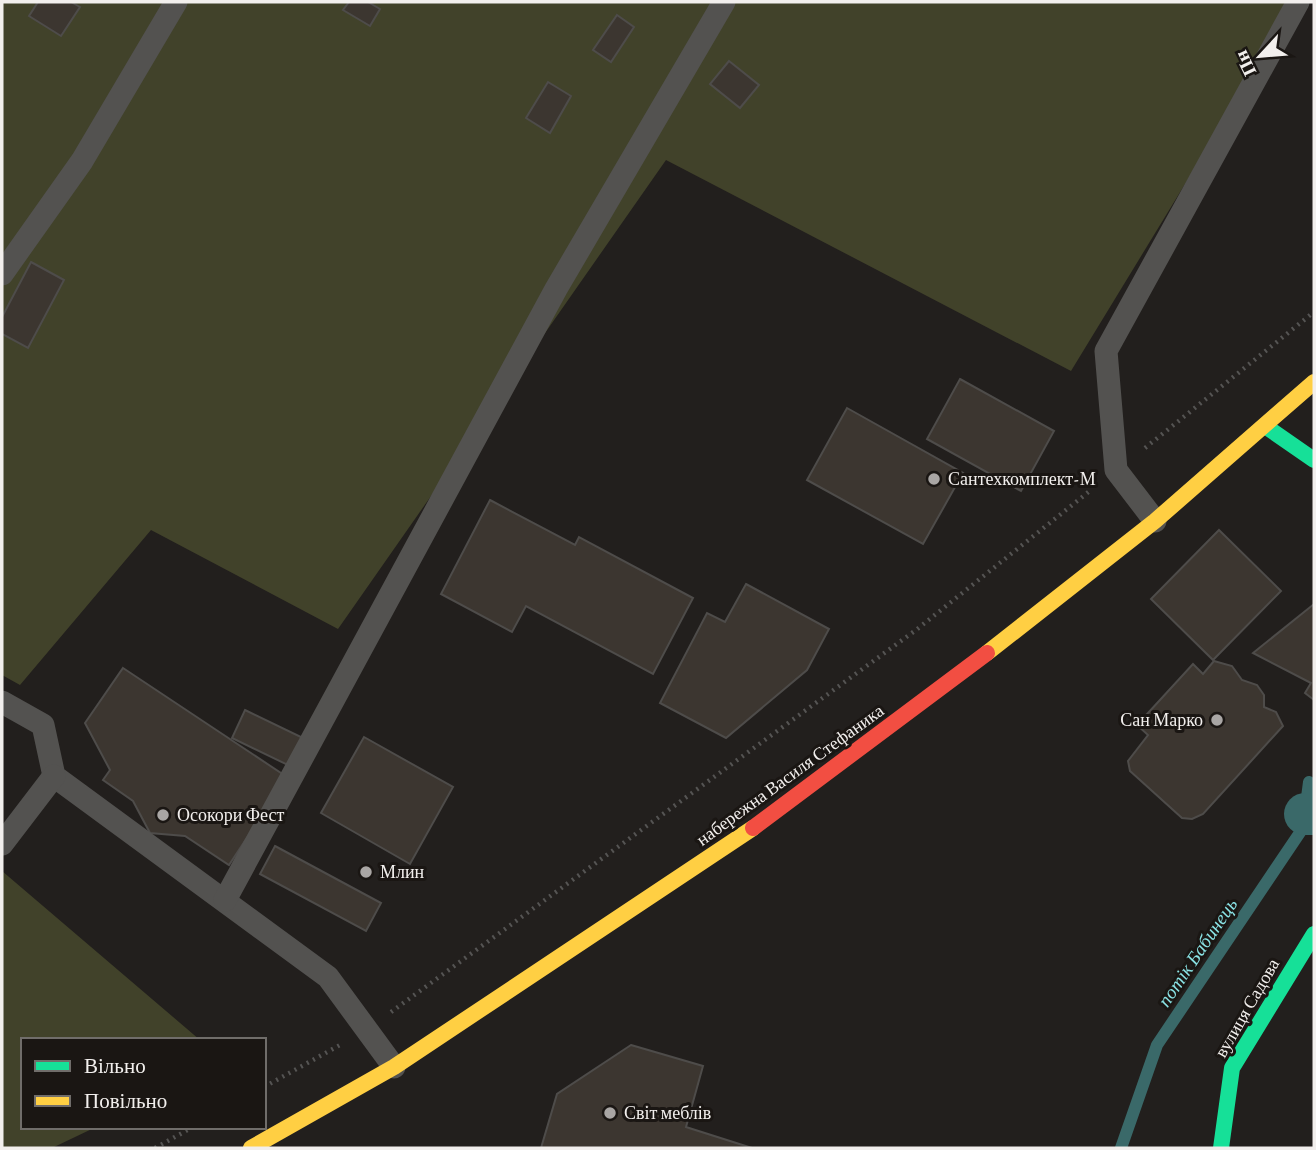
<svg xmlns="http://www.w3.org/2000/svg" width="1316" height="1150" font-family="'Crimson Pro',serif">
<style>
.green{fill:#41422a}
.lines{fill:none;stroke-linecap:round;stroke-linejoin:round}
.stream{stroke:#3a6969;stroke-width:12}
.canal{stroke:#3a6969;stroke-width:42}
.building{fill:#3c3630;stroke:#4e4c4a;stroke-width:2}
.path{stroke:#555453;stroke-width:4.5;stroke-dasharray:2 5;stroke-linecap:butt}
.lane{stroke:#535250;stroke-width:23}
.fast{stroke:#16e098;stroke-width:16}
.slow{stroke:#ffcf43;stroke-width:16}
.jam{stroke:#f24e42;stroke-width:16}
.poi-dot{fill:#a9a6a4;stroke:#1a1613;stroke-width:2.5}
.labels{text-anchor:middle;stroke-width:6;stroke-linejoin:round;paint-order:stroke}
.poi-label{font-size:18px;fill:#f2efed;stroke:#1a1613;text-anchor:start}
.street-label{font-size:18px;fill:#f2efed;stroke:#1a1613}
.water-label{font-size:19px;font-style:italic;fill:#8ae3e5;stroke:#1a1613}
</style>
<rect width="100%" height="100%" fill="#221f1d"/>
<g class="green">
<path d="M2 2H1296L1071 371 666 160 338 629 151 530 20 685 2 675Z"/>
<path d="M2 871 200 1040H23V1127H96L52 1148H2Z"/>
</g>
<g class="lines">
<path class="stream" d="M1121 1148 1157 1045 1303 828 1309 782"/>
<path class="canal" d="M1305 814H1314"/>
</g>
<g class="building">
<path d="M38 2H71L80 7 61 36 29 16Z"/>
<path d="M349 2H368L380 9 370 26 343 10Z"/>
<path d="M617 15 634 27 611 62 593 50Z"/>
<path d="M729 61 759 85 740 108 710 84Z"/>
<path d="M548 82 571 96 550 133 526 118Z"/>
<path d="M31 262 64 280 28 348 2 334V317Z"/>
<path d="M960 379 1054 431 1021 491 927 439Z"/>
<path d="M847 408 963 473 923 544 807 480Z"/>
<path d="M490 500 575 545 579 537 693 598 653 674 526 606 512 632 441 594Z"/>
<path d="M1219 530 1281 591 1213 660 1151 599Z"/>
<path d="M746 584 829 629 807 670 726 738 660 703 707 613 725 622Z"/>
<path d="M1314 604V700L1305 693 1311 683 1253 653Z"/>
<path d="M1214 661 1232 666 1242 680 1257 685 1264 695V707L1276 712 1283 726 1203 814 1192 819 1182 818 1130 771 1128 761 1148 735 1137 725 1193 664 1203 674Z"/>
<path d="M123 668 287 777 229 865 185 836 150 833 133 801 103 780 110 770 85 723Z"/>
<path d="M245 710 303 738 290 766 232 738Z"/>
<path d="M364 737 453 787 410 864 321 813Z"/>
<path d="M275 846 381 903 366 931 260 874Z"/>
<path d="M631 1045 703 1066 686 1127 752 1148H541L557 1094Z"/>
</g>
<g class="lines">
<g class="path">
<path d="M1145 448 1314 312"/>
<path d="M391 1012 916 630 1091 490"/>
<path d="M264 1087 340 1045"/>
<path d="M155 1148 193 1127"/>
</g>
<g class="lane">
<path d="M2 274 82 161 176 2"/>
<path d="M1155 521 1116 470 1106 351 1298 2"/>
<path d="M2 702 43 725 54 776 328 977 394 1067"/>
<path d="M2 844 54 776"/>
<path d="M225 900 556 289 724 2"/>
</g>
<g class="fast">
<path d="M1265 426 1314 460"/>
<path d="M1221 1148 1232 1068 1314 934"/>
</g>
<g class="slow">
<path d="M987 653 1155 521 1314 382"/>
<path d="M251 1148 394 1067 753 828"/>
</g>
<path class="jam" d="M753 828 987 653"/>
</g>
<g class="poi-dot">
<circle cx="934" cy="479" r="7"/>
<circle cx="1217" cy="720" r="7"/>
<circle cx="163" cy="815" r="7"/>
<circle cx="366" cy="872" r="7"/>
<circle cx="610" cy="1113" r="7"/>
</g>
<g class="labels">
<g class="poi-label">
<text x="948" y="485">Сантехкомплект-М</text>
<text x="1203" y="726" text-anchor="end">Сан Марко</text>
<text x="177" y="821">Осокори Фест</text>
<text x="380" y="878">Млин</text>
<text x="624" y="1119">Світ меблів</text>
</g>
<g class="street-label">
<text transform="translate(790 775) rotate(-36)" y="6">набережна Василя Стефаника</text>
<text transform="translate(1247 1008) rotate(-60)" y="6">вулиця Садова</text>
</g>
<g class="water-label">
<text transform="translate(1197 952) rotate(-56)" y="7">потік Бабинець</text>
</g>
</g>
<rect width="1316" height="1150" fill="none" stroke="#f2efed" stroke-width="7"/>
<rect x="21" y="1038" width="245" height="91" fill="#1a1613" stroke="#706d6a" stroke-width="2"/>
<rect x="35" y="1061" width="35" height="10" fill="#16e098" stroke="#706d6a" stroke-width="2"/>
<text x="84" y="1073" font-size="21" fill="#f2efed">Вільно</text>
<rect x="35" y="1096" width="35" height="10" fill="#ffcf43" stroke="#706d6a" stroke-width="2"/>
<text x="84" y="1108" font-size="21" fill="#f2efed">Повільно</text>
<g transform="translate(1260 56) rotate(244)" stroke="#1a1613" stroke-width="5" paint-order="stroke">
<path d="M0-5L12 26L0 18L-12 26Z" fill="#f2efed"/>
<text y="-10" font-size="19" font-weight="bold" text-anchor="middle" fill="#f2efed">Пн</text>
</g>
</svg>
